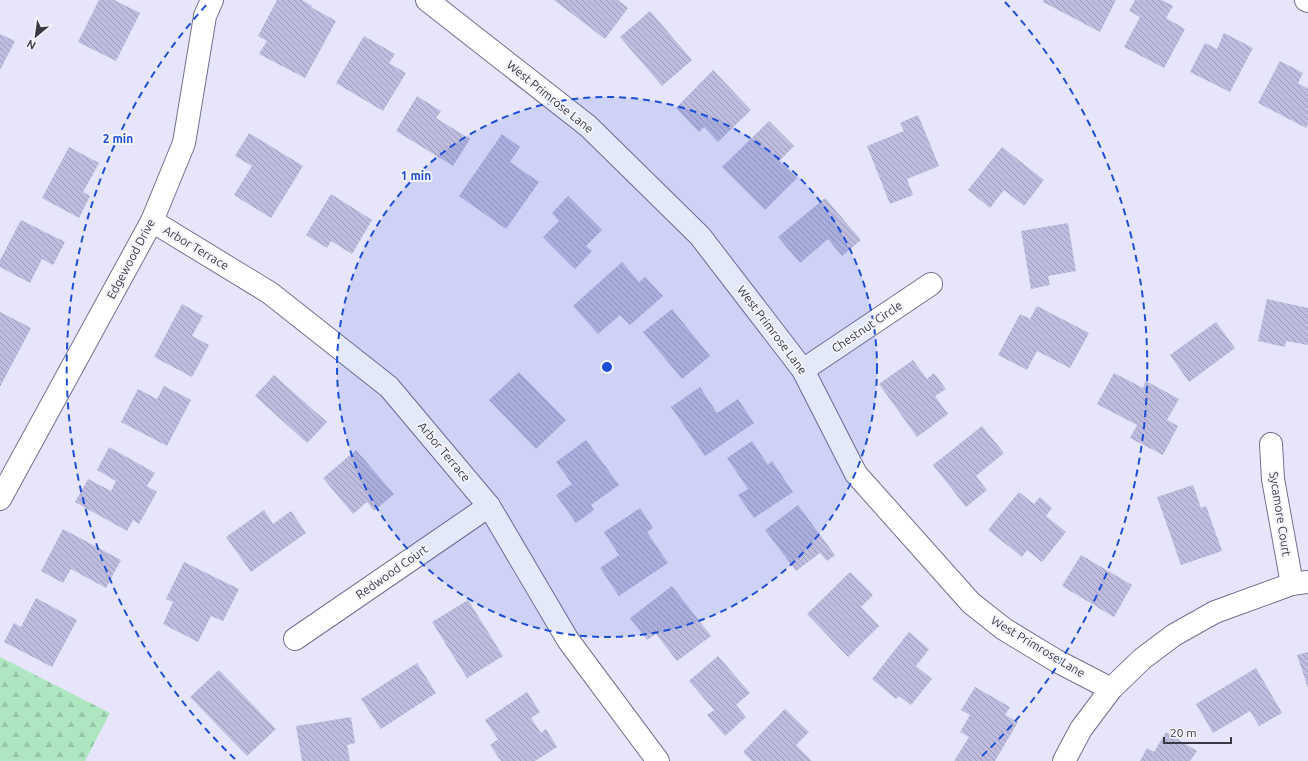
<svg xmlns="http://www.w3.org/2000/svg" width="1308" height="761" font-family="Ubuntu,sans-serif">
<style>
.forest{fill:url(#forest-firs)}
.building{fill:url(#building-back-hatch)}
.lines{fill:none;stroke-linecap:round;stroke-linejoin:round}
.minor-casing{stroke:#727090;stroke-width:24}
.minor{stroke:#fff;stroke-width:22}
.ring{fill:none;stroke:#1d4ed8;stroke-width:2;stroke-dasharray:7 5}
.labels{text-anchor:middle;stroke-width:4;stroke-linejoin:round;paint-order:stroke}
.street-label{font-size:12px;fill:#393846;stroke:#f4f4fb}
.centre{fill:#1d4ed8;stroke:#f4f4fb;stroke-width:2}
.ring-label{font-size:12px;text-anchor:middle;font-weight:bold;fill:#1d4ed8;stroke:#f4f4fb;stroke-width:4;stroke-linejoin:round;paint-order:stroke}
</style>
<defs>
<pattern id="forest-firs" width="22" height="20" patternUnits="userSpaceOnUse"><rect width="22" height="20" fill="#ade6c1"/><path d="M5 1l3.5 6h-7zM16 11l3.5 6h-7z" fill="#96c6a7"/></pattern>
<pattern id="building-back-hatch" width="6" height="6" patternUnits="userSpaceOnUse"><rect width="6" height="6" fill="#bebcdf"/><path d="M-1 5l2 2M0 0l6 6M5-1l2 2" fill="none" stroke="#9b9ab7"/></pattern>
</defs>
<rect width="100%" height="100%" fill="#e6e5fb"/>
<path class="forest" d="M0 657 110 713 85 761H0Z"/>
<g class="building">
<path d="M99 0H114L140 13 116 61 78 42Z"/>
<path d="M277 0H302L312 6 311 7 336 21 305 78 259 54 267 41 258 36Z"/>
<path d="M554 0H618L628 8 605 39Z"/>
<path d="M1044 0H1116L1100 32 1043 2Z"/>
<path d="M1135 0H1162L1173 6 1166 18 1185 29 1164 68 1124 47 1140 17 1129 11Z"/>
<path d="M650 11 692 60 662 86 620 37Z"/>
<path d="M1224 33 1253 48 1230 92 1190 72 1205 43 1217 49Z"/>
<path d="M0 34 15 41 0 70Z"/>
<path d="M364 36 395 54 389 63 406 73 383 111 336 83Z"/>
<path d="M1280 61 1303 73 1298 83 1308 89V124L1306 128 1258 103Z"/>
<path d="M713 70 751 110 718 142 704 127 699 132 676 108Z"/>
<path d="M417 96 441 111 436 118 470 139 453 166 396 131Z"/>
<path d="M918 115 939 166 907 179 913 195 890 204 867 146 904 131 900 123Z"/>
<path d="M769 121 794 146 779 161 797 178 765 210 722 167Z"/>
<path d="M249 133 303 166 271 218 234 195 252 166 235 156Z"/>
<path d="M502 134 520 147 510 162 539 182 506 229 459 196Z"/>
<path d="M69 147 99 163 83 192 90 196 79 218 42 198Z"/>
<path d="M1002 147 1044 180 1024 206 1004 190 990 208 968 190Z"/>
<path d="M331 194 372 220 352 254 331 241 327 248 306 235Z"/>
<path d="M568 196 602 230 586 246 592 251 575 269 543 237 559 221 552 213Z"/>
<path d="M825 198 861 240 842 256 828 239 800 263 778 237Z"/>
<path d="M21 220 65 242 53 265 42 259 30 283 0 267V260Z"/>
<path d="M1068 223 1076 271 1048 276 1050 285 1031 289 1021 231Z"/>
<path d="M622 262 639 282 645 277 663 296 630 325 620 315 598 334 573 306Z"/>
<path d="M1267 299 1308 308V345L1286 341 1285 347 1258 341Z"/>
<path d="M182 304 203 316 192 336 209 345 192 377 154 357Z"/>
<path d="M1037 306 1089 333 1070 368 1037 351 1027 370 998 355 1020 314 1030 319Z"/>
<path d="M672 309 710 356 682 379 643 332Z"/>
<path d="M0 312 31 328 0 387Z"/>
<path d="M1216 322 1235 348 1189 382 1170 355Z"/>
<path d="M913 360 927 379 934 373 946 389 935 396 948 414 917 437 879 384Z"/>
<path d="M519 372 566 420 536 449 489 400Z"/>
<path d="M1114 373 1143 388 1146 381 1179 399 1167 420 1178 426 1163 455 1130 438 1137 425 1097 404Z"/>
<path d="M274 375 327 422 307 443 255 396Z"/>
<path d="M164 386 191 400 167 446 121 422 138 389 157 399Z"/>
<path d="M700 387 717 413 738 399 754 423 705 456 671 407Z"/>
<path d="M982 426 1004 453 976 476 987 490 966 507 933 465Z"/>
<path d="M586 440 619 485 591 505 594 510 576 523 556 495 572 484 556 462Z"/>
<path d="M752 441 768 465 772 461 793 492 754 518 738 495 748 489 727 458Z"/>
<path d="M109 447 155 473 147 486 157 492 139 524 133 520 127 531 75 502 88 479 111 491 116 481 97 470Z"/>
<path d="M356 450 394 494 374 511 367 502 353 514 323 478Z"/>
<path d="M1193 485 1201 508 1206 506 1222 551 1181 565 1157 497Z"/>
<path d="M1019 492 1034 504 1040 497 1052 508 1046 516 1066 532 1042 562 1027 550 1022 557 988 530Z"/>
<path d="M798 505 835 555 827 561 820 553 796 571 765 530Z"/>
<path d="M640 508 653 528 647 532 668 563 619 596 600 568 619 555 604 532Z"/>
<path d="M264 510 273 524 291 511 306 533 251 572 226 537Z"/>
<path d="M63 529 121 560 106 588 71 569 63 583 41 571Z"/>
<path d="M1081 555 1132 585 1114 617 1062 586Z"/>
<path d="M184 562 239 589 223 621 211 616 198 642 163 624 173 602 166 599Z"/>
<path d="M850 572 873 595 861 607 879 626 848 657 807 614Z"/>
<path d="M672 586 711 636 677 661 656 634 647 640 630 618Z"/>
<path d="M36 598 77 620 52 667 4 642 14 623 21 627Z"/>
<path d="M468 600 503 656 467 678 432 622Z"/>
<path d="M909 632 929 649 916 666 932 679 911 705 899 696 896 699 872 679Z"/>
<path d="M1308 652V688L1297 655Z"/>
<path d="M718 656 750 693 736 705 746 717 725 736 707 715 714 710 689 681Z"/>
<path d="M417 663 436 693 381 729 361 699Z"/>
<path d="M1256 668 1282 713 1259 726 1250 711 1213 733 1196 704Z"/>
<path d="M219 670 276 729 247 756 190 697Z"/>
<path d="M975 687 1010 707 1005 715 1018 722 995 761H954L969 737 960 732 970 715 961 710Z"/>
<path d="M527 692 540 712 531 718 541 733 546 729 557 747 535 761H501L490 745 498 739 485 720Z"/>
<path d="M785 709 809 732 796 745 812 761H752L743 752Z"/>
<path d="M351 717 355 743 347 745 350 761H302L296 726Z"/>
<path d="M1166 732 1197 751 1190 761H1140L1147 748 1154 752Z"/>
</g>
<g class="lines">
<g class="minor-casing">
<g id="minor">
<path d="M427 0 588 126 700 236 803 370 856 474 971 603 1004 629 1055 660 1111 689"/>
<path d="M1306 0 1308 1"/>
<path d="M152 221 270 293 389 387 489 506 568 640 658 761"/>
<path d="M803 370 931 284"/>
<path d="M1271 444 1273 479 1292 584"/>
<path d="M0 499 152 221 184 143 205 16 212 0"/>
<path d="M295 639 489 506"/>
<path d="M1064 761 1081 729 1111 689 1142 659 1174 635 1215 612 1292 584 1308 582"/>
</g>
</g>
<use href="#minor" class="minor"/>
</g>
<circle cx="607" cy="367" r="270" fill="#1d4ed8" fill-opacity=".12"/>
<g class="ring">
<circle cx="607" cy="367" r="270"/>
<path d="M235 759A540 540 0 0 1 209 2M1005 2A540 540 0 0 1 979 759"/>
</g>
<g class="labels">
<g class="street-label">
<text transform="translate(550 97) rotate(39)" y="4">West Primrose Lane</text>
<text transform="translate(196 248) rotate(31)" y="4">Arbor Terrace</text>
<text transform="translate(131 259) rotate(-62)" y="4">Edgewood Drive</text>
<text transform="translate(867 327) rotate(-34)" y="4">Chestnut Circle</text>
<text transform="translate(772 330) rotate(53)" y="4">West Primrose Lane</text>
<text transform="translate(444 452) rotate(50)" y="4">Arbor Terrace</text>
<text transform="translate(1280 514) rotate(81)" y="4">Sycamore Court</text>
<text transform="translate(392 572) rotate(-35)" y="4">Redwood Court</text>
<text transform="translate(1038 647) rotate(31)" y="4">West Primrose Lane</text>
</g>
</g>
<circle cx="607" cy="367" r="6" class="centre"/>
<g class="ring-label">
<text x="118" y="143">2 min</text>
<text x="416" y="180">1 min</text>
</g>
<g transform="translate(36 36) rotate(209)" stroke="#f4f4fb" stroke-width="3" paint-order="stroke">
<path d="M0-3L7 15L0 10L-7 15Z" fill="#393846"/>
<text y="-6" font-size="11" font-weight="bold" text-anchor="middle" fill="#393846">N</text>
</g>
<path d="M1164 737v6h67v-6" fill="none" stroke="#393846" stroke-width="2"/>
<text x="1170" y="737" font-size="12" fill="#393846" stroke="#f4f4fb" stroke-width="3" paint-order="stroke">20 m</text>
</svg>
